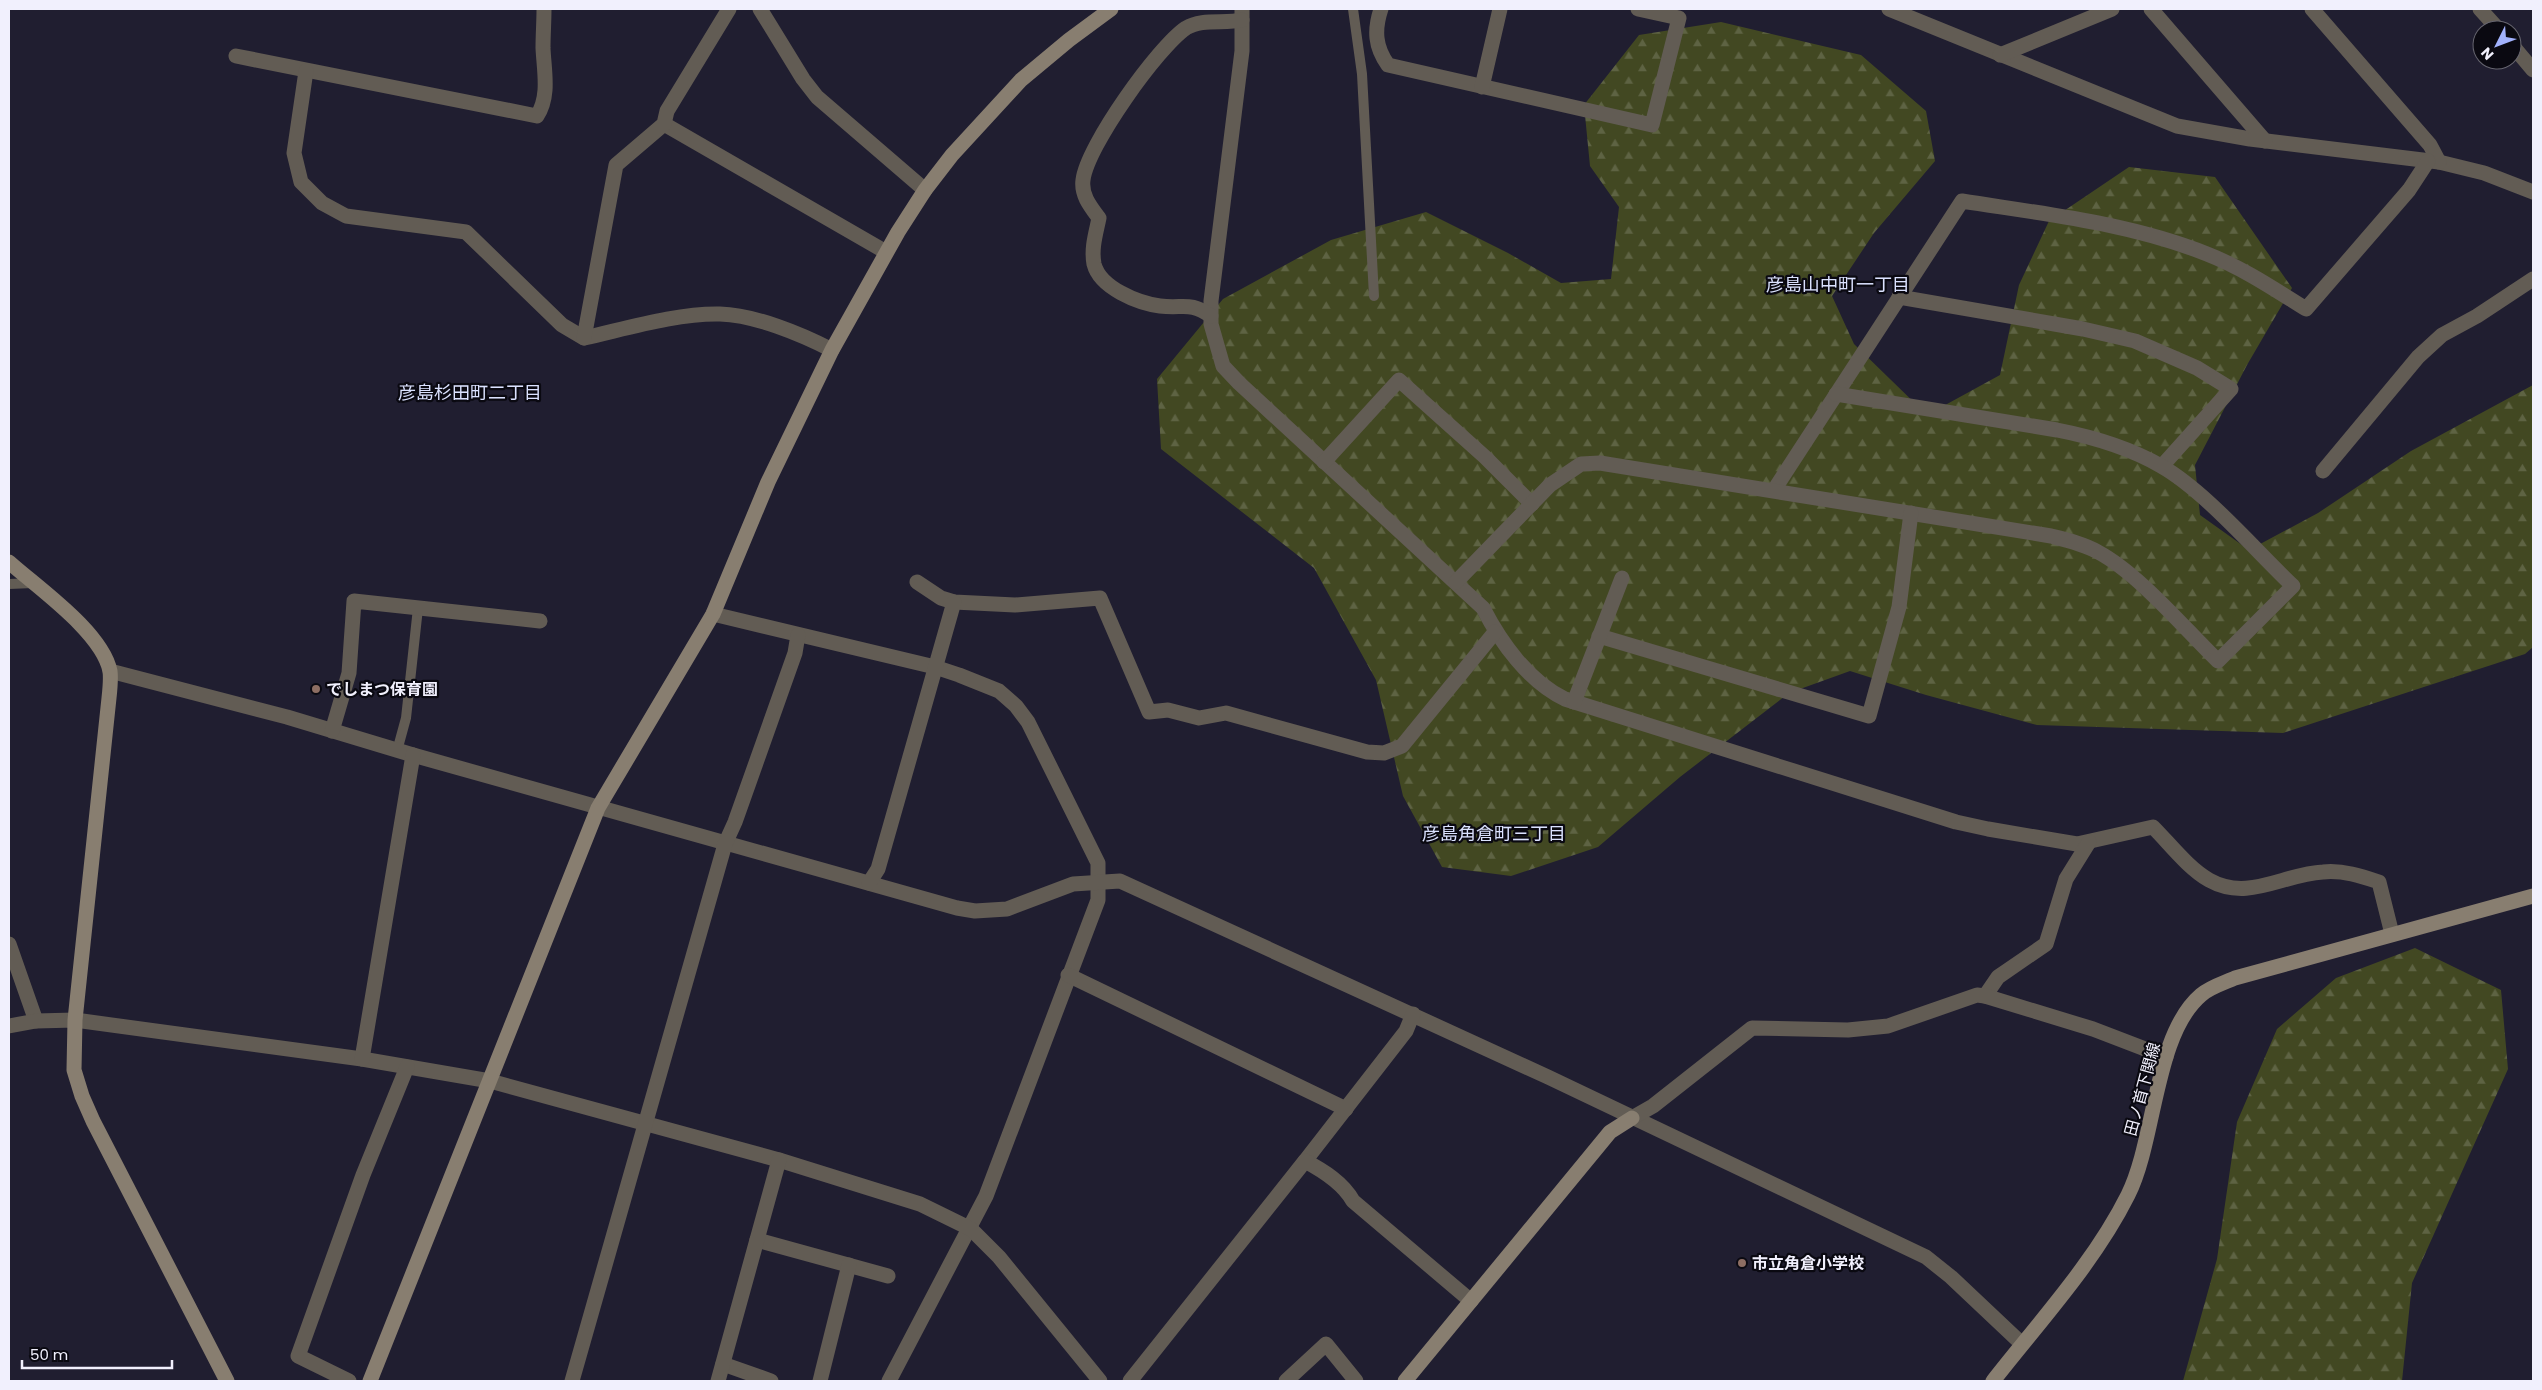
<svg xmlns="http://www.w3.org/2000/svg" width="2542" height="1390" font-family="Poppins,'Noto Sans JP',sans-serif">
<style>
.forest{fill:url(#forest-firs)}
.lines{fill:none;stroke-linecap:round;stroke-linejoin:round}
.lane{stroke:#625c54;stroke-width:10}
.street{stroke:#625c54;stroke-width:15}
.secondary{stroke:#887e70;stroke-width:15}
.education-dot{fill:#8d6e63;stroke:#0a0911;stroke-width:2}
.labels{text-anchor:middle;stroke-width:4.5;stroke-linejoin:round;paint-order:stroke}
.poi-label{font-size:16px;font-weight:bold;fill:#f1f0fd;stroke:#0a0911;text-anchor:start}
.street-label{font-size:16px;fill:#f1f0fd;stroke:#0a0911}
.neighbourhood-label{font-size:18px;fill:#dbe2ff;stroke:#0a0911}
</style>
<defs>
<pattern id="forest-firs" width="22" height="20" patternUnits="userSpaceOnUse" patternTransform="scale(1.25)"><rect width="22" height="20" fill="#424822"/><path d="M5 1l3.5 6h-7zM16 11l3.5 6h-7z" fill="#5e6343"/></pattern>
</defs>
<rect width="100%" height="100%" fill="#201e30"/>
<g class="forest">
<path d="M1721 22 1861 55 1926 111 1935 161 1874 233 1832 296 1854 344 1927 415 2000 375 2019 285 2049 221 2129 167 2215 177 2292 288 2247 365 2195 465 2200 515 2249 550 2318 513 2411 451 2533 385V647L2525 654 2283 733 2037 725 1926 695 1850 671 1789 693 1680 777 1598 847 1511 876 1442 867 1403 796 1376 680 1314 568 1161 449 1157 379 1223 299 1331 240 1426 212 1508 253 1561 283 1611 279 1619 207 1590 166 1584 105 1639 35Z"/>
<path d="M2415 948 2501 990 2508 1069 2412 1283 2402 1381H2183L2217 1259 2237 1122 2277 1029 2336 978Z"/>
</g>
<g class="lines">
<g class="lane">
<path d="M1353 9 1362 74 1374 296"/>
<path d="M9 584 33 583"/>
<path d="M397 751 406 718 418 608"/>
</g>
<g class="street">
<path d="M760 9 803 79 817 97 925 190"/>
<path d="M1242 9V51L1211 301V324L1223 366 1239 383 1483 608C1501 643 1529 682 1565 699L1956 822 1988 829 2077 844 2153 827C2170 844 2188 868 2209 880 2248 902 2283 874 2323 872 2343 870 2361 876 2379 882L2392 934"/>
<path d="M1381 9C1374 30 1375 47 1388 65L1652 125 1679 18 1638 9"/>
<path d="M1889 9 2177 126 2250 139 2439 162 2484 173 2533 192"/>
<path d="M2151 9 2265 141"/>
<path d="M2312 9 2430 145 2439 162"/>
<path d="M2480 9 2499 30"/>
<path d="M2512 45 2533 70"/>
<path d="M2000 55 2112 9"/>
<path d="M236 56 537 116C550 96 544 71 543 48 543 35 544 22 544 9"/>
<path d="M306 71 294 153 301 182 322 203 346 216 466 232 562 325 584 338C625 329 677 313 720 314 755 315 801 334 832 350"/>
<path d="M1482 87 1500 9"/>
<path d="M664 124 886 252"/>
<path d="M1899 297 2083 329 2135 341 2197 368 2231 389 2162 466"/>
<path d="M1211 316C1189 301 1184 309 1160 306 1138 303 1100 288 1094 264 1091 248 1096 233 1099 218 1090 206 1081 195 1083 180 1087 146 1158 47 1186 28 1202 18 1224 24 1242 20"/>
<path d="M584 338 616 165 664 124 667 111 729 9"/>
<path d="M1324 462 1399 380 1485 457 1532 504"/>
<path d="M2323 471 2418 357 2442 335 2477 316 2533 279"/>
<path d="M1774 490 1962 201C2044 214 2129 223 2207 254 2243 268 2274 289 2306 309L2409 190 2428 161"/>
<path d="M917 582 941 598 954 602 1015 605 1100 598 1149 712 1168 710 1199 718 1226 713 1367 752 1384 753 1402 746 1495 632"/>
<path d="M1456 582 1550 485 1581 464 1600 463 2051 536C2067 540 2084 544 2098 552 2139 574 2184 628 2218 661L2293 586C2255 550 2205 491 2161 466 2128 447 2093 437 2057 430L1836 394"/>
<path d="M713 614 935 667 959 675 999 691 1016 706 1028 722 1098 863V900L986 1196 889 1381"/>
<path d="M1599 636 1869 716 1899 607 1911 513"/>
<path d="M110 671 287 717 413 755 957 908 975 911 1007 909 1073 884 1120 881 1548 1077 1926 1257 1951 1277 2022 1344"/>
<path d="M1574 702 1622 578"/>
<path d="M332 731 349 673 354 601 540 621"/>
<path d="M869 883 878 869 954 602"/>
<path d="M9 944 36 1021"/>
<path d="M1068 975 1346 1109"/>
<path d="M1985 996 1998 977 2046 944 2066 879 2089 842"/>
<path d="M9 1026 36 1021 75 1020 362 1059 490 1081 779 1160 920 1204 971 1229 999 1257 1100 1381"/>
<path d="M362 1059 413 755"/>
<path d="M1632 1118 1653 1106 1752 1028 1848 1030 1888 1026 1977 995 1985 996 2093 1029 2166 1057"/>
<path d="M1305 1161 1406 1031 1413 1014"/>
<path d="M757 1240 888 1276"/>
<path d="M723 1364 771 1381"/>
<path d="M349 1381 298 1356 363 1175 407 1067"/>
<path d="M572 1381 725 844 735 822 795 653 798 635"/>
<path d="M718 1381 779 1160"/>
<path d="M820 1381 849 1265"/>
<path d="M1130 1381 1305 1161C1324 1171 1343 1183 1353 1201L1471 1301"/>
<path d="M1286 1381 1326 1344 1356 1381"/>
</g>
<g class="secondary">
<path d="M9 562C38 588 102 632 110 671 111 679 110 689 109 698L75 1020 74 1070 82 1096 93 1121 227 1381"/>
<path d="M370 1381 598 808 713 614 768 482 832 350 898 232 925 190 952 155 1021 80 1069 40 1111 9"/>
<path d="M1405 1381 1610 1132 1632 1118"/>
<path d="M1993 1381C2039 1322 2094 1263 2128 1195 2156 1139 2154 1035 2201 995 2210 987 2224 983 2235 978L2533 896"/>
</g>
</g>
<g class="education-dot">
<circle cx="316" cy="689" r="5"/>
<circle cx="1742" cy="1263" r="5"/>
</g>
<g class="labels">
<g class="poi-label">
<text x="326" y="695">でしまつ保育園</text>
<text x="1752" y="1269">市立角倉小学校</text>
</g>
<g class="street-label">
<text transform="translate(2142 1089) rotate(-75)" y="6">田ノ首下関線</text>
</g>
<g class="neighbourhood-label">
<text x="1838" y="291">彦島山中町一丁目</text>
<text x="470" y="399">彦島杉田町二丁目</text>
<text x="1494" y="840">彦島角倉町三丁目</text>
</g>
</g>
<rect width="2542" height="1390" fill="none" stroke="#f1f0fd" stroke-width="20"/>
<g transform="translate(2497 45) rotate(228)"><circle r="24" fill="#0a0911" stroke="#66656f"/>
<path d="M0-4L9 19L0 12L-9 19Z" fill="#a2b2fd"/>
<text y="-8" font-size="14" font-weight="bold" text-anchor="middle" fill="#f1f0fd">N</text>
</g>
<path d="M22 1360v8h150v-8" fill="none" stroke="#f1f0fd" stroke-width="2.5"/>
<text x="30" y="1360" font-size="15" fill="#f1f0fd" stroke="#0a0911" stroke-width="4" paint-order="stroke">50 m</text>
</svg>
